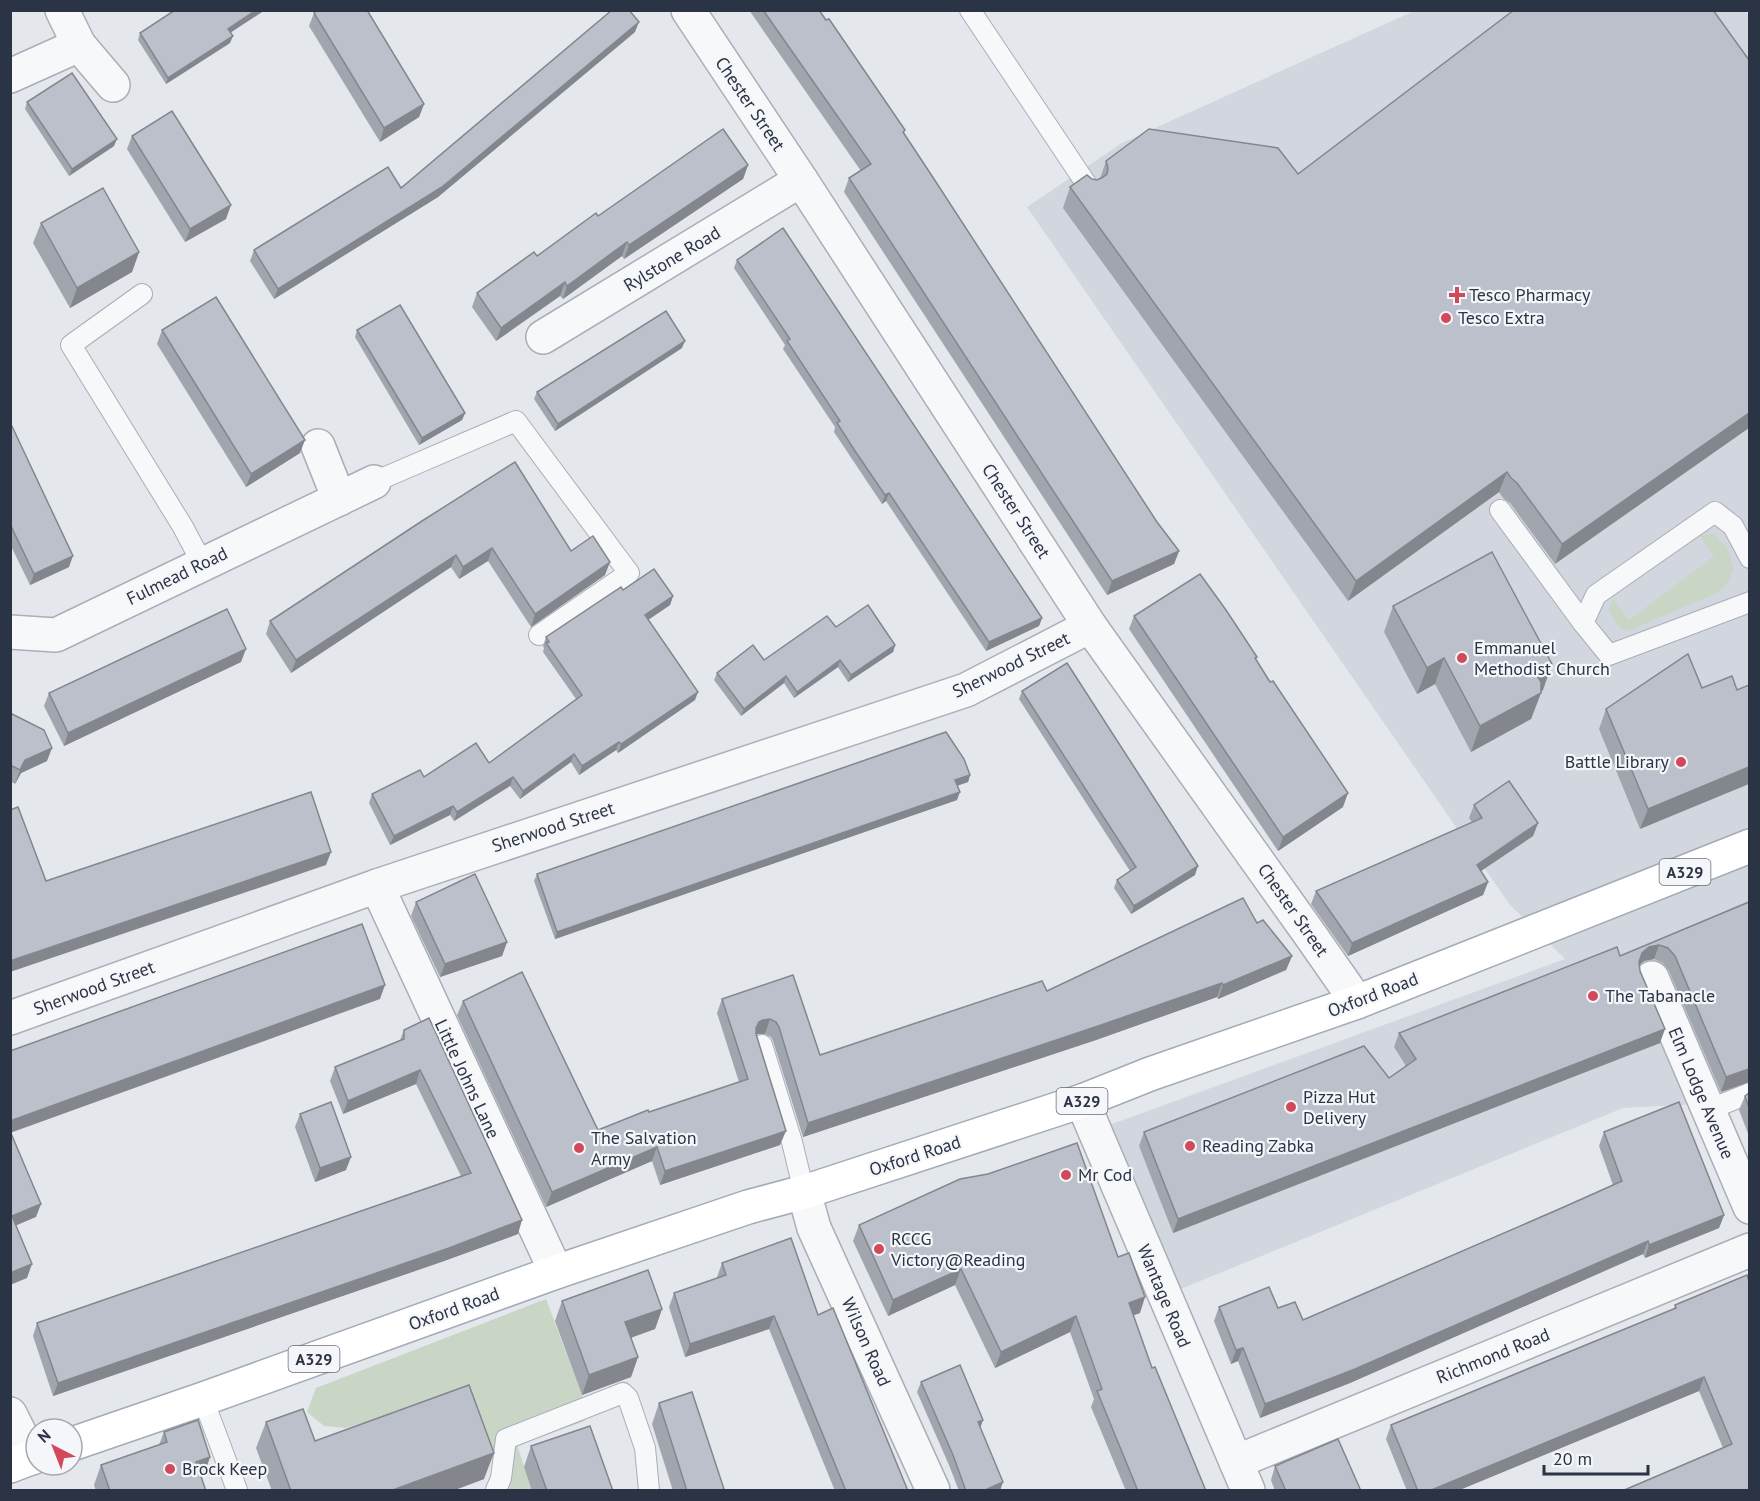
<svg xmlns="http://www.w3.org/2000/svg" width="1760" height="1501" font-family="'PT Sans',sans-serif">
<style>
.built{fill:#d2d6de}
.green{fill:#c9d6c5}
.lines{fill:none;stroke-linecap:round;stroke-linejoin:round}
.service-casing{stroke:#a9aeb7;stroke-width:22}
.minor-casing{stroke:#a9aeb7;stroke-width:36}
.primary-casing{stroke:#a3abb8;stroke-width:36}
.service{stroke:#f7f8fa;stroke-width:20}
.minor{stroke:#f7f8fa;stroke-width:33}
.primary{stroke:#fff;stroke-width:33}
.wall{fill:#a1a5ae}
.shaded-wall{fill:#83868d}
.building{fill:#bbc0ca;stroke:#83868d;stroke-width:1.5}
.poi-dot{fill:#d1495b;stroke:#f4f6f9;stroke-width:2}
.labels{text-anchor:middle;stroke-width:4.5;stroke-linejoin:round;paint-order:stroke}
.shield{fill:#f4f6f9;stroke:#676e7b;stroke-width:1.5}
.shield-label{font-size:16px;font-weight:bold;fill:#2b3445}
.street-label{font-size:18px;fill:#2b3445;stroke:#f4f6f9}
.poi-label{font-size:18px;fill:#2b3445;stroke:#f4f6f9;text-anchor:start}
</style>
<rect width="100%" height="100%" fill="#e4e7ec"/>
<path class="built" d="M1414 11H1745L1750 17 1749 1092 1719 1103 1623 1108 1171 1293 1104 1127 1565 959 1510 905 1027 207 1122 143Z"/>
<g class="green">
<path d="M1714 534 1728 549 1733 568 1729 582 1717 593 1630 630 1621 629 1615 621 1609 609 1613 599 1629 620 1714 556 1699 535Z"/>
<path d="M546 1299 582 1395 585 1421 517 1445 532 1490H497L510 1477 480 1430 375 1420 346 1428 324 1426 307 1412 316 1388Z"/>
</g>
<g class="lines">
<g class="service-casing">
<g id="service">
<path d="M970 10 1089 188"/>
<path d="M142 294 71 345 183 527 202 563"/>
<path d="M374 482 516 421 629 573 539 635"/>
<path d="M1500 510 1583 623"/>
<path d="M1750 558 1733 526 1715 512 1596 595 1583 623 1609 655 1750 602"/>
<path d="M762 1045 792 1142 804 1192"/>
<path d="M1708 1110 1750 1093"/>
<path d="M203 1399 237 1490"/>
<path d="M496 1490 501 1478 506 1439 623 1393 628 1398 645 1448 649 1490"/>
</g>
</g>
<g class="minor-casing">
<g id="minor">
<path d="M62 10 79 45 113 85"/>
<path d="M688 10 801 180 1090 626 1311 936 1357 1002"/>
<path d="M10 76 79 45"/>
<path d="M543 337 801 180"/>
<path d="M318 446 339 499"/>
<path d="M10 632 56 635 374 482"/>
<path d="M377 886 556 1272"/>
<path d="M1652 978 1750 1207"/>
<path d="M10 1018 377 886 966 690 1090 626"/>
<path d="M1082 1101 1248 1490"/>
<path d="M804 1192 814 1228 933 1490"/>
<path d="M10 1414 32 1458"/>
<path d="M1236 1462 1750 1250"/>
</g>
</g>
<g class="primary-casing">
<g id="primary">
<path d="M72 1444 203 1399 556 1272 748 1207 804 1192 1082 1101 1150 1074 1357 1002 1750 846"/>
<path d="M10 1466 36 1456"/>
</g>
</g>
<use href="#service" class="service"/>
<use href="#minor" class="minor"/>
<use href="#primary" class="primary"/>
</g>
<g class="wall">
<path d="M265 10 230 33V43L166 84 138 40 140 33Z"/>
<path d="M749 10H819L905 130 904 133 1157 522 1179 551 1174 564 1107 595 844 192 849 178 861 171Z"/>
<path d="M314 13 424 104 419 117 380 142 309 26Z"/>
<path d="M635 32 438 197 274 299 250 261 254 250 401 188Z"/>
<path d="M1749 60 1555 564 1510 503 1504 499 1499 492 1348 601 1063 208 1070 187 1100 179 1106 161 1298 174Z"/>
<path d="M27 102 114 146 69 176 25 109Z"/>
<path d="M132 136 226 219 185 242 127 149Z"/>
<path d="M748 165 743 179 624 259 622 256 563 299 560 296 496 341 472 307 477 293 537 256 598 216Z"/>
<path d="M41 223 139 252 132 272 70 308 33 243Z"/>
<path d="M737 260 1042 618 1039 626 986 651 886 501 882 504 834 432 835 427 783 349 785 345 734 268Z"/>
<path d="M162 330 300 453 246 487 157 344Z"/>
<path d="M357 330 465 413 462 420 419 445 355 337Z"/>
<path d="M682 348 555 431 534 399 537 392Z"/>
<path d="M10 422 69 567 30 585 10 544Z"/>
<path d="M422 521 571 551 605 575 531 627 488 561 459 579 451 567 291 673 266 634 270 621Z"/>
<path d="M623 590 673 596 670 605 648 620 695 700 618 753 616 750 579 775 571 762 520 799 510 786 454 821 450 815 390 845 369 803 372 794 424 777 489 763 576 699 543 652 544 648 543 646 546 637Z"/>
<path d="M1393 606 1543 690 1541 692 1531 719 1471 752 1435 684 1417 694 1384 632Z"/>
<path d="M1134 616 1257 657 1256 660 1343 807 1278 851 1129 629Z"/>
<path d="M836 627 895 645 893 652 848 682 838 667 794 698 784 683 741 716 714 680 717 673 764 660Z"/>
<path d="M241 662 64 746 44 706 49 693Z"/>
<path d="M1702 688 1737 690 1640 829 1599 729 1606 709Z"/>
<path d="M1022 691 1195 875 1131 914 1114 888 1117 880 1130 871 1019 699Z"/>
<path d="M10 713 47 761 21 773 15 784 10 781Z"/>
<path d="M970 775 968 782 957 786V800L555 939 534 881 537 874Z"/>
<path d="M1474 805 1538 823 1533 836 1481 871 1488 882 1483 895 1348 956 1311 904 1316 891 1472 822 1469 818Z"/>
<path d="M416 902 507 942 502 956 440 977 411 916Z"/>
<path d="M1749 902V1082L1721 1092 1669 971 1663 963 1654 959 1644 961 1639 965 1640 971 1660 1043 1173 1233 1139 1146 1144 1132 1389 1078 1406 1066 1394 1047 1399 1033 1620 956Z"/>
<path d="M1257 923 1292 956 1286 970 1218 999 1217 997 1096 1040 803 1137 773 1041 771 1037 765 1034H758L756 1035 780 1145 660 1185 652 1161 546 1207 457 1015 463 1001 598 1130 739 1082 717 1013 722 999 793 975 820 1055 1047 991Z"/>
<path d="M404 1030 518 1234 444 1261 53 1396 33 1336 37 1323 461 1176 416 1084 343 1114 330 1081 335 1067 400 1040Z"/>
<path d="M1749 1093V1136L1739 1110 1745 1096Z"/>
<path d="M300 1114 346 1170 315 1182 295 1127Z"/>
<path d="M1604 1132 1724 1215 1719 1228 1645 1258 1643 1254 1350 1383 1260 1418 1238 1361 1231 1364 1214 1321 1219 1307 1278 1308 1303 1320 1613 1185 1599 1146Z"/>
<path d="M859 1225 1118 1257 1140 1313 1133 1315 1152 1368 1206 1491H1126L1091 1407 1094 1399 1070 1332 995 1368 955 1285 888 1316 853 1241Z"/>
<path d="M722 1263 818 1315 908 1491H835L769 1329 685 1357 669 1307 674 1293 718 1278 717 1277Z"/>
<path d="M1747 1275 1749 1491 1723 1448 1699 1391 1457 1491H1407L1386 1439 1391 1425 1674 1309 1675 1305Z"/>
<path d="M562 1301 662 1309 655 1329 631 1338 638 1357 631 1377 582 1395 555 1321Z"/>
<path d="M921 1382 980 1428 1000 1491H959L949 1465 917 1392Z"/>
<path d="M659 1403 724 1489V1491H673L652 1424Z"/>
<path d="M266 1422 315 1441 484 1479 452 1491H272L256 1448Z"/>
<path d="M164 1432 210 1457 203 1477H201L206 1491H96L94 1485 101 1465 159 1445Z"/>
<path d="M531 1446 613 1491H532L524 1467Z"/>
<path d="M1275 1466 1361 1491H1275L1271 1480Z"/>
</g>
<g class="shaded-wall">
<path d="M256 10H265L225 36 228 29Z"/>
<path d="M639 22 635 32 438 197 274 299 278 289Z"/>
<path d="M233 36 230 43 166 84 168 78Z"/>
<path d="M424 104 419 117 380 142 384 128Z"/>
<path d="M117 139 114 146 69 176 72 169Z"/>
<path d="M748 165 743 179 624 259 629 245Z"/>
<path d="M231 205 226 219 185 242 190 229Z"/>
<path d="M627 242 622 256 563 299 567 286Z"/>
<path d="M139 252 132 272 70 308 77 288Z"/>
<path d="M565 282 560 296 496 341 501 328Z"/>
<path d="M685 341 682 348 555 431 558 424Z"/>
<path d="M465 413 462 420 419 445 422 438Z"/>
<path d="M1749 413V428L1555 564 1562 544Z"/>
<path d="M305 440 300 453 246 487 251 474Z"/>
<path d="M1507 472 1499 492 1348 601 1356 581Z"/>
<path d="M889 493 886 501 882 504 885 495Z"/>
<path d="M492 548 488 561 459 579 463 567Z"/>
<path d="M1179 551 1174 564 1107 595 1112 581Z"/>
<path d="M456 555 451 567 291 673 296 660Z"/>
<path d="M73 556 69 567 30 585 34 574Z"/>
<path d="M610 562 605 575 531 627 535 614Z"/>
<path d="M673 596 670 605 642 624 645 615Z"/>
<path d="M1042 618 1039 626 986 651 989 642Z"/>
<path d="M895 645 893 652 848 682 851 675Z"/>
<path d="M246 649 241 662 64 746 68 733Z"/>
<path d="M1444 658 1435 684 1417 694 1427 668Z"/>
<path d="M840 660 838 667 794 698 797 692Z"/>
<path d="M1552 664 1543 690 1526 700 1536 674Z"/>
<path d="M786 676 784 683 741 716 744 709Z"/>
<path d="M698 692 695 700 618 753 621 744Z"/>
<path d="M1541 693 1531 719 1471 752 1480 726Z"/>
<path d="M619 742 616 750 579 775 582 766Z"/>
<path d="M52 748 47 761 21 773 15 784 20 770 25 760Z"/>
<path d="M574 754 571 762 520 799 523 791Z"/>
<path d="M1749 767V784L1640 829 1648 809Z"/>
<path d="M970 775 968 782 953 787 955 780Z"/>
<path d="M513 777 510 786 454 821 457 812Z"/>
<path d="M960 792 957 800 555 939 557 932Z"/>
<path d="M1348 793 1343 807 1278 851 1283 837Z"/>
<path d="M453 806 450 815 390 845 394 836Z"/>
<path d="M1538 823 1533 836 1472 877 1477 865Z"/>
<path d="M331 852 326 865 10 972V961Z"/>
<path d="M1198 866 1195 875 1131 914 1134 906Z"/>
<path d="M1488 882 1483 895 1348 956 1352 943Z"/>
<path d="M507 942 502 956 440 977 445 964Z"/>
<path d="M1659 945 1654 959 1644 961 1637 967 1642 953 1649 947Z"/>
<path d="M1292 956 1286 970 1218 999 1223 985Z"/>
<path d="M1222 983 1217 997 1096 1040 803 1137 808 1123Z"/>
<path d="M385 985 380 999 10 1133V1121Z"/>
<path d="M770 1019 765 1034H758L754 1036 756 1028 759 1022 763 1020Z"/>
<path d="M1665 1029 1660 1043 1173 1233 1178 1219Z"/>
<path d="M1749 1069V1082L1721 1092 1726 1077Z"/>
<path d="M420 1070 416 1084 343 1114 348 1101Z"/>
<path d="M786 1131 780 1145 660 1185 665 1171Z"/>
<path d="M657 1147 652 1161 546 1207 552 1192Z"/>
<path d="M351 1157 346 1170 315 1182 320 1168Z"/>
<path d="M41 1204 36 1217 10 1228 12 1216Z"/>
<path d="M1724 1215 1719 1228 1645 1258 1649 1245Z"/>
<path d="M522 1220 518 1234 444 1261 53 1396 58 1383Z"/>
<path d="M1648 1241 1643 1254 1350 1383 1260 1418 1265 1404Z"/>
<path d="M32 1264 27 1278 10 1285V1273Z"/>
<path d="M961 1269 955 1285 888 1316 893 1300Z"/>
<path d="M1145 1297 1140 1313 1123 1319 1129 1303Z"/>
<path d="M662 1309 655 1329 618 1342 625 1322Z"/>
<path d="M774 1316 769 1329 685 1357 690 1344Z"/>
<path d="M1076 1316 1070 1332 995 1368 1001 1352Z"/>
<path d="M1243 1348 1238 1361 1231 1364 1236 1350Z"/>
<path d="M638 1357 631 1377 582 1395 589 1375Z"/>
<path d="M1704 1377 1699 1391 1457 1491H1429Z"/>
<path d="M983 1420 980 1429 978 1422Z"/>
<path d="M494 1453 484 1479 452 1491H390Z"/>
<path d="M210 1457 203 1477 189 1482 196 1462Z"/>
<path d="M1003 1482 1000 1491H983Z"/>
</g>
<g class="building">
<path d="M175 10H256L228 29 233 36 168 78 140 33Z"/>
<path d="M318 10H367L424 104 384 128 314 13Z"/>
<path d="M612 10H629L639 22 442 187 278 289 254 250 388 167 401 188Z"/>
<path d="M763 10H819L826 20 829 19 905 130 903 132 934 179 1157 522 1179 551 1112 581 849 178 871 164Z"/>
<path d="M1514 10H1713L1749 60V413L1562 544 1517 483 1511 478 1507 472 1356 581 1070 187 1087 175 1092 179 1097 180 1103 177 1107 174 1108 168 1106 161 1149 129 1278 148 1298 174Z"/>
<path d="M72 73 117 139 72 169 27 102Z"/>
<path d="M172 111 231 205 190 229 132 136Z"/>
<path d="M723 129 748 165 629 245 627 242 567 286 565 282 501 328 477 293 534 252 537 256 596 213 598 216Z"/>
<path d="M103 188 139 252 77 288 41 223Z"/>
<path d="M783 228 1042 618 989 642 889 493 885 495 855 451 837 423 840 421 787 341 790 339 737 260Z"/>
<path d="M216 297 305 440 251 474 162 330Z"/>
<path d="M400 305 465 413 422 438 357 330Z"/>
<path d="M666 311 685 341 558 424 537 392Z"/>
<path d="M10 422 73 556 34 574 10 524Z"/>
<path d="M515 462 571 551 593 536 610 562 535 614 492 548 463 567 456 555 296 660 270 621 422 521Z"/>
<path d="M1492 552 1552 664 1536 674 1541 682V693L1480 726 1444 658 1427 668 1393 606Z"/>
<path d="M654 569 673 596 645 615 698 692 621 744 619 742 582 766 574 754 523 791 513 777 457 812 453 806 394 836 372 794 420 770 424 777 476 743 489 763 582 695 546 643 549 642 546 637 621 587 623 590Z"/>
<path d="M1200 574 1226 610 1257 657 1255 658 1270 682 1273 681 1348 793 1283 837 1134 616Z"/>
<path d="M868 605 895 645 851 675 840 660 797 692 786 676 744 709 717 673 753 645 764 660 827 616 836 627Z"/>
<path d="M227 609 246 649 68 733 49 693Z"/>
<path d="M1688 654 1702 688 1732 676 1737 690 1749 685V767L1648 809 1606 709Z"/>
<path d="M1067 663 1198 866 1134 906 1117 880 1136 867 1022 691Z"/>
<path d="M10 713 44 730 52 748 25 760 20 770 10 765Z"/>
<path d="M946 732 964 759 970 775 955 780 960 792 557 932 537 874Z"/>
<path d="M1509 781 1538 823 1477 865 1488 882 1352 943 1316 891 1482 818 1474 805Z"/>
<path d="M311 792 331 852 10 961V810L18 807 46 881Z"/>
<path d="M475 874 507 942 445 964 416 902Z"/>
<path d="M1243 898 1257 923 1263 920 1292 956 1223 985 1222 983 1101 1025 808 1123 779 1027 776 1022 770 1019 763 1020 759 1022 756 1028V1034L786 1131 665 1171 657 1147 552 1192 463 1001 522 972 598 1130 648 1110 649 1112 748 1079 722 999 793 975 820 1055 1042 981 1047 991Z"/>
<path d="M1749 902V1069L1726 1077 1675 956 1668 948 1659 945 1649 947 1642 953 1639 962 1640 971 1665 1029 1178 1219 1144 1132 1364 1046 1389 1078 1416 1059 1399 1033 1617 947 1620 956Z"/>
<path d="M362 924 385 985 10 1121V1051Z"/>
<path d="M429 1018 522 1220 449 1248 58 1383 37 1323 471 1173 420 1070 348 1101 335 1067 404 1039V1030Z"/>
<path d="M1749 1093V1108L1745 1096Z"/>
<path d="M331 1102 351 1157 320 1168 300 1114Z"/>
<path d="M1679 1102 1724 1215 1649 1245 1648 1241 1355 1369 1265 1404 1243 1348 1236 1350 1219 1307 1269 1287 1278 1308 1295 1302 1303 1320 1564 1207 1622 1181 1604 1132Z"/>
<path d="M10 1131 41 1204 12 1216 32 1264 10 1273Z"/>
<path d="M1077 1143 1118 1257 1129 1253 1145 1297 1129 1303 1152 1368 1155 1367 1206 1491H1138L1097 1391 1102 1389 1076 1316 1001 1352 961 1269 893 1300 859 1225 960 1179 988 1174Z"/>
<path d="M791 1238 818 1315 833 1308 908 1491H846L774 1316 690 1344 674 1293 726 1275 722 1263Z"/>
<path d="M648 1270 662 1309 625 1322 638 1357 589 1375 562 1301Z"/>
<path d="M1747 1275 1749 1281V1491H1622L1732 1444 1704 1377 1429 1491H1418L1391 1425 1676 1308 1675 1305Z"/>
<path d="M960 1365 983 1420 978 1422 1003 1482 983 1491H966L953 1455 921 1382Z"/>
<path d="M469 1385 494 1453 390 1491H291L266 1422 303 1409 315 1441Z"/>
<path d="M692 1392 724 1489 720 1491H687L659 1403Z"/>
<path d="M198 1420 210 1457 196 1462 206 1491H110L101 1465 167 1442 164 1432Z"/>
<path d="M590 1426 613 1491H547L531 1446Z"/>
<path d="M1338 1439 1361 1491H1286L1275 1466Z"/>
</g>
<g class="poi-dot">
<path d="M1454 286h6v6h6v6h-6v6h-6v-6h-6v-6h6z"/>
<circle cx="1446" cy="318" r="6"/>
<circle cx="1462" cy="658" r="6"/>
<circle cx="1681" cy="762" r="6"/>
<circle cx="1593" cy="996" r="6"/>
<circle cx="1291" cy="1107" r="6"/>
<circle cx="1190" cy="1146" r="6"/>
<circle cx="579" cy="1148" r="6"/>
<circle cx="1066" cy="1175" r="6"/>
<circle cx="879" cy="1249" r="6"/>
<circle cx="170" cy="1469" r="6"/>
</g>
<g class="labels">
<g class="shield">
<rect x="1659.5" y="859" width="51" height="26" rx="4.5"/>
<rect x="1056.5" y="1088" width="51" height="26" rx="4.5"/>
<rect x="288.5" y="1346" width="51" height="26" rx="4.5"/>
</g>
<g class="shield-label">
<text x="1685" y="878">A329</text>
<text x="1082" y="1107">A329</text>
<text x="314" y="1365">A329</text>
</g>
<g class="street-label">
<text transform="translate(750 104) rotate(56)" y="6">Chester Street</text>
<text transform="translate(672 259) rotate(-31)" y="6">Rylstone Road</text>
<text transform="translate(1016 511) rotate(57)" y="6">Chester Street</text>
<text transform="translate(177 576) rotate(-26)" y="6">Fulmead Road</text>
<text transform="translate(1011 665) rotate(-26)" y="6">Sherwood Street</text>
<text transform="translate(553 827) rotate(-18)" y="6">Sherwood Street</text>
<text transform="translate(1293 910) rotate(55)" y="6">Chester Street</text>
<text transform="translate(94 988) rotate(-20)" y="6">Sherwood Street</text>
<text transform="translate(1373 995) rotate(-21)" y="6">Oxford Road</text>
<text transform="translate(467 1079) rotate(65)" y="6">Little Johns Lane</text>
<text transform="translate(1701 1093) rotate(67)" y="6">Elm Lodge Avenue</text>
<text transform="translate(915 1156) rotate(-18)" y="6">Oxford Road</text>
<text transform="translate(1164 1296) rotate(67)" y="6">Wantage Road</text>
<text transform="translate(454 1309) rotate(-20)" y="6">Oxford Road</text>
<text transform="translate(866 1342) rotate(66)" y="6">Wilson Road</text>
<text transform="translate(1493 1356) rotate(-22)" y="6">Richmond Road</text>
</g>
<g class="poi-label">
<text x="1469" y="301">Tesco Pharmacy</text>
<text x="1458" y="324">Tesco Extra</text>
<text x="1474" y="654">Emmanuel<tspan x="1474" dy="21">Methodist Church</tspan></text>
<text x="1669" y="768" text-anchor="end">Battle Library</text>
<text x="1605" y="1002">The Tabanacle</text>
<text x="1303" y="1103">Pizza Hut<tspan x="1303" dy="21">Delivery</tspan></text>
<text x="591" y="1144">The Salvation<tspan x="591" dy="21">Army</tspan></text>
<text x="1202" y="1152">Reading Zabka</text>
<text x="1078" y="1181">Mr Cod</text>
<text x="891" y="1245">RCCG<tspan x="891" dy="21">Victory@Reading</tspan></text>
<text x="182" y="1475">Brock Keep</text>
</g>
</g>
<rect width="1760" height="1501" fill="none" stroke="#2b3445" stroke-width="24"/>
<g transform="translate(54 1447) rotate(318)"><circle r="28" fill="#f4f6f9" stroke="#a4a8b1" stroke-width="1.5"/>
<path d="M0-4.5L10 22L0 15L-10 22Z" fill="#d1495b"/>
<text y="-9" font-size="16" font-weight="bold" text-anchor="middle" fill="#2b3445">N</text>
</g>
<path d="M1544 1465v9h104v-9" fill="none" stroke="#2b3445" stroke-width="3"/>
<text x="1553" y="1465" font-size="18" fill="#2b3445" stroke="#f4f6f9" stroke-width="4.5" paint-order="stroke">20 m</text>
</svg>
